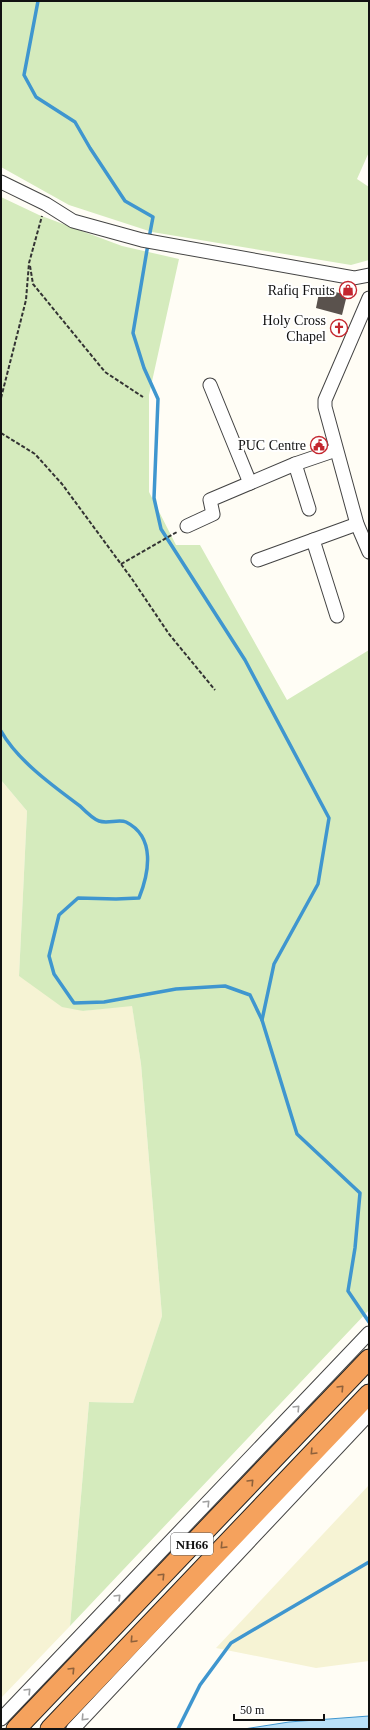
<svg xmlns="http://www.w3.org/2000/svg" width="370" height="1730" font-family="'Times New Roman',serif">
<style>
.farmland{fill:#f6f3d4}
.green{fill:#d5ebbd}
.water{fill:#b9e0f7;stroke:#3f96cf}
.lines{fill:none;stroke-linecap:round;stroke-linejoin:round}
.stream{stroke:#3f96cf;stroke-width:3.5}
.building{fill:#5a524d}
.minor-casing{stroke:#444;stroke-width:15}
.highway-casing{stroke:#222;stroke-width:21}
.path{stroke:#333;stroke-width:2;stroke-dasharray:4 2;stroke-linecap:butt}
.minor{stroke:#fff;stroke-width:13}
.highway{stroke:#f5a25d;stroke-width:19}
.oneway{stroke:#8e613b}
.oneway2{stroke:#a0a0a0}
.labels{text-anchor:middle;stroke-width:4;stroke-linejoin:round;paint-order:stroke}
.shield{fill:#fff;stroke:#585858;stroke-width:1}
.shield-label{font-size:13px;font-weight:bold;fill:#111}
.poi-label{font-size:14px;fill:#111;stroke:#fff;text-anchor:end}
</style>
<rect width="100%" height="100%" fill="#fffdf5"/>
<g class="farmland">
<path d="M1 780 27 811 19 976 83 1011 132 1005 141 1064 162 1316 133 1403 89 1402 70 1626 1 1698Z"/>
<path d="M369 1485V1661L316 1668 216 1648Z"/>
</g>
<g class="green">
<path d="M1 1H369V152L357 179 369 187V260L351 265 152 232 69 205 1 167Z"/>
<path d="M1 197 39 215 122 246 179 259 149 395V492L176 545H200L287 700 369 650V1310L70 1626 89 1402 133 1403 162 1316 141 1064 132 1006 83 1011 62 1007 19 976 27 811 1 780Z"/>
</g>
<path class="water" d="M369 1716V1729H244L289 1722Z"/>
<g class="lines">
<g class="stream">
<path d="M38 1 24 75 36 97 75 122 90 148 125 201 153 217 149 238"/>
<path d="M148 244 133 333 144 368 158 399 154 498 161 529 245 660 329 818 318 884 274 964 262 1020"/>
<path d="M1 731C17 760 53 786 80 806 85 811 93 819 99 821 107 824 119 819 126 822 156 837 149 873 139 898L116 899 78 898 59 915 49 956 54 974 74 1003 104 1002 176 989 225 986 250 995 262 1020 297 1134 360 1193 355 1248 348 1291 369 1322"/>
<path d="M178 1729 200 1685 231 1643 369 1562"/>
</g>
</g>
<g class="building">
<path d="M320 288 347 295 342 315 316 308Z"/>
<path d="M334 322 346 324 344 334 333 332Z"/>
</g>
<g class="lines">
<g class="minor-casing">
<g id="minor">
<path d="M1 182 46 204 73 221 142 240 354 278 369 275"/>
<path d="M369 298 325 400V407L357 524 369 552"/>
<path d="M210 385 250 483"/>
<path d="M295 464 309 509"/>
<path d="M187 526 213 514 210 500 295 464 336 450"/>
<path d="M258 560 313 540"/>
<path d="M337 616 313 540 357 524"/>
<path d="M1 1719 369 1333"/>
<path d="M73 1729 369 1414"/>
</g>
</g>
<g class="highway-casing">
<g id="highway">
<path d="M16 1729 369 1359"/>
<path d="M50 1729 369 1394"/>
</g>
</g>
<g class="path">
<path d="M30 266 33 284 105 372 143 397"/>
<path d="M1 398 26 300 29 263 42 216"/>
<path d="M1 433 35 454 62 484 132 579 169 634 215 690"/>
<path d="M121 564 177 532"/>
</g>
<use href="#minor" class="minor"/>
<use href="#highway" class="highway"/>
</g>
<defs><path id="oneway-chevron" d="M-2-3.5L2.5 0L-2 3.5" fill="none" stroke-width="1.6" stroke-linecap="round" stroke-linejoin="round"/></defs>
<g class="oneway">
<use href="#oneway-chevron" transform="translate(341 1388) rotate(-46)"/>
<use href="#oneway-chevron" transform="translate(313 1452) rotate(134)"/>
<use href="#oneway-chevron" transform="translate(251 1482) rotate(-46)"/>
<use href="#oneway-chevron" transform="translate(223 1546) rotate(134)"/>
<use href="#oneway-chevron" transform="translate(162 1576) rotate(-46)"/>
<use href="#oneway-chevron" transform="translate(133 1640) rotate(133)"/>
<use href="#oneway-chevron" transform="translate(72 1670) rotate(-46)"/>
</g>
<g class="oneway2">
<use href="#oneway-chevron" transform="translate(297 1408) rotate(-46)"/>
<use href="#oneway-chevron" transform="translate(207 1503) rotate(-46)"/>
<use href="#oneway-chevron" transform="translate(118 1597) rotate(-46)"/>
<use href="#oneway-chevron" transform="translate(28 1691) rotate(-46)"/>
<use href="#oneway-chevron" transform="translate(84 1718) rotate(133)"/>
</g>
<defs>
<g id="shop-ring" transform="scale(0.9)"><circle r="9.5" fill="#fff" stroke="#c4262e" stroke-width="1.5"/><path d="M-5-2.5h2.3a2.7 3.5 0 0 1 5.4 0H5L5.5 6h-11ZM-1.5-2.5h3a1.5 2.3 0 0 0-3 0Z" fill="#c4262e"/></g>
<g id="church-ring" transform="scale(0.9)"><circle r="9.5" fill="#fff" stroke="#c4262e" stroke-width="1.5"/><path d="M-1.2-6h2.4v3.5h3.3v2.4h-3.3V6h-2.4V-.1h-3.3v-2.4h3.3Z" fill="#c4262e"/></g>
<g id="civic-ring" transform="scale(0.9)"><circle r="9.5" fill="#fff" stroke="#c4262e" stroke-width="1.5"/><path d="M-.6-6.5H3V-4.5H.6V-3L4-1V1h2V6H-6V1h2V-1L-.6-3ZM-1.2 2.5V6h2.4V2.5Z" fill="#c4262e"/></g>
</defs>
<g fill-rule="evenodd">
<use href="#shop-ring" x="348" y="290"/>
<use href="#church-ring" x="339" y="328"/>
<use href="#civic-ring" x="319" y="445"/>
</g>
<g class="labels">
<rect class="shield" x="171" y="1533" width="42" height="22" rx="3"/>
<g class="shield-label">
<text x="192" y="1549">NH66</text>
</g>
<g class="poi-label">
<text x="335" y="295">Rafiq Fruits</text>
<text x="326" y="325">Holy Cross<tspan x="326" dy="16">Chapel</tspan></text>
<text x="306" y="450">PUC Centre</text>
</g>
</g>
<rect width="370" height="1730" fill="none" stroke="#111111" stroke-width="4"/>
<path d="M234 1714v6h90v-6" fill="none" stroke="#111111" stroke-width="2"/>
<text x="240" y="1714" font-size="12" fill="#111111" stroke="#ffffff" stroke-width="3" paint-order="stroke">50 m</text>
</svg>
